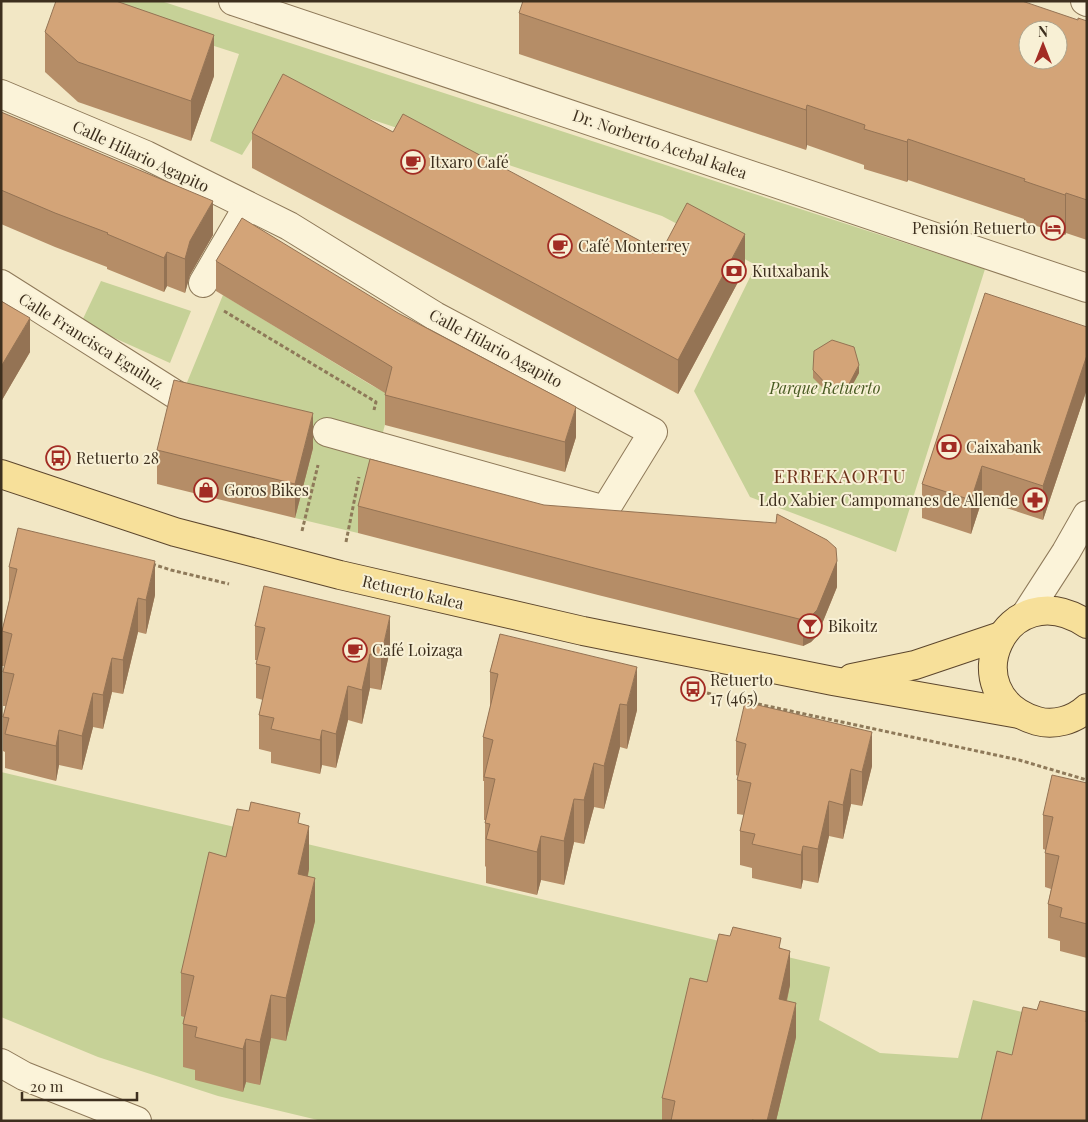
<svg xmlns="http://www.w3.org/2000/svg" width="1088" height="1122" font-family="'Playfair Display',serif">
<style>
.green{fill:#c6d197}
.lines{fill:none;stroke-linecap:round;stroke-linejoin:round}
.minor-casing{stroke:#8e7959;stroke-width:30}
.major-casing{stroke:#5c462d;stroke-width:30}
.path{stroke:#8e7959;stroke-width:3;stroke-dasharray:4 2.5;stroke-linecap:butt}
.minor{stroke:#fbf3d9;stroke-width:28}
.major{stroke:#f7e09a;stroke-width:28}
.wall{fill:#b58d67}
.shaded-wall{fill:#947354}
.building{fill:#d3a478;stroke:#947354;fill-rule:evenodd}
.labels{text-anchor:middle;stroke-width:4;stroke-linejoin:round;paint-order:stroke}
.street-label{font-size:16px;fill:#3d2f1e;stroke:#f8f0d5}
.poi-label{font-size:16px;fill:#3d2f1e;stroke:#f8f0d5;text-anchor:start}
.park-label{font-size:16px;font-style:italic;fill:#495b23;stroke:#f8f0d5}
.quarter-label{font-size:19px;letter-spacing:1px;fill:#6d311a;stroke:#f8f0d5}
</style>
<rect width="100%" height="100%" fill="#f2e7c5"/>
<g class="green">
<path d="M75 1H161L985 269 896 552 750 497 694 391 756 265 662 216 283 90 242 155 210 141 239 54Z"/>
<path d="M101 281 191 311 170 363 81 323Z"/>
<path d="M223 295 371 385 392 396 358 533 295 518 312 447 174 414Z"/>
<path d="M1 772 830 967 819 1020 880 1053 958 1058 973 1000 1087 1028V1121H322L218 1096 98 1057 1 1017Z"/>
</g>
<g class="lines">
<g class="minor-casing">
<g id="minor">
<path d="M233 1 1087 288"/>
<path d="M1085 1 1087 2"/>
<path d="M1 94 146 155 289 226 435 316 653 432 605 510 327 432"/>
<path d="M203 283 248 206"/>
<path d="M1 284 181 398"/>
<path d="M1026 614 1066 552 1087 515"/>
<path d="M1 1063 24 1076 137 1121"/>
</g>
</g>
<g class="major-casing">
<g id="major">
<path d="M1 474 175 532 340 575 583 631 833 681 1019 714"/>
<path d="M1087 624C1005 570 950 695 1037 721 1054 726 1074 720 1087 708"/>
<path d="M852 678 915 665 1001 636"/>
</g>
</g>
<g class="path">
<path d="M224 311 376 402 374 410"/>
<path d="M302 531 318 465"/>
<path d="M346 542 359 477"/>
<path d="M152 564 171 570 229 584"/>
<path d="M688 689 1019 760 1087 780"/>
</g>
<use href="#minor" class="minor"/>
<use href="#major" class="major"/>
</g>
<g class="wall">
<path d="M519 13 1078 20 1087 21V240L1066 233 1065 235 1024 222V219L908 180 907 182 864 169V165L807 145 806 150 519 54Z"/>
<path d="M45 32 214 76 191 141 78 102 45 72Z"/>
<path d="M1 112 213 235 190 275 185 293 167 286 164 292 107 269V267L55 247 1 224Z"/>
<path d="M393 132 661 252 745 269 678 394 252 168V133Z"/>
<path d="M216 261 576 437 565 472 385 425V393L216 291Z"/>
<path d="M1 301 30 352 2 400 1 399Z"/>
<path d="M1087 327V389L1043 520 982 500 971 534 922 518V484Z"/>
<path d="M813 370 859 373 849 391 828 393 813 378Z"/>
<path d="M313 448 295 518 157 484V450Z"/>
<path d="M358 506 837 587 817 636 811 642 803 646 598 595 358 533Z"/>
<path d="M9 567 155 595 146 634 138 632 123 694 112 692 103 729 93 727 82 770 59 765 56 781 5 768V752L3 751V717L6 706H3V672L4 666H2V631L9 601Z"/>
<path d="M255 626 390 650 381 690 370 688 362 724 348 720 336 768 322 765 320 774 271 763V752L259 749V715L263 700 256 698V664L257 660H255Z"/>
<path d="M500 634 637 710 627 749 620 747 604 809 594 807 584 844 574 842 564 885 541 880 537 895 486 883V867L485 866V820H484V781H483V737L490 708V672Z"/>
<path d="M736 741 872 766 862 806 851 804 843 839 829 836 818 883 803 880 801 889 752 878V868L740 865V831L744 815 737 814V780L738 776 736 775Z"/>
<path d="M1087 783V958L1060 951V941L1048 938V904L1051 889 1045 887V853L1046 850 1043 849V815Z"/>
<path d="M300 824 309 869 308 876 315 921 286 1041 271 1038 260 1085 246 1082 243 1092 195 1080V1070L183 1067V1024L184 1017 181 1016V973L226 857Z"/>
<path d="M730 936 781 948 790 985 787 1001 796 1037 776 1121H662V1098L707 982Z"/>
</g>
<g class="shaded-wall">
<path d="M214 35V76L191 141V101Z"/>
<path d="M807 105V145L806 150V110Z"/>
<path d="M908 139V180L907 182V142Z"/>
<path d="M1066 193V233L1065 235V195Z"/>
<path d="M213 201V235L190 275 185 293V259L190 241Z"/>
<path d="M745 234V269L678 394V360Z"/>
<path d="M167 252V286L164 292V258Z"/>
<path d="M30 318V352L2 400V365Z"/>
<path d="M1087 355V389L1043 520V486Z"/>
<path d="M859 365V373L849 391V384Z"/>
<path d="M576 407V437L565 472V442Z"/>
<path d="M313 413V448L295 518V484Z"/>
<path d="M982 466V500L971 534V500Z"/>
<path d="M155 561V595L146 634V600Z"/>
<path d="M837 561V587L817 636 811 642 803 646V620Z"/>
<path d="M138 598V632L123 694V660Z"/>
<path d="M390 616V650L381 690V656Z"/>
<path d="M370 654V688L362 724V690Z"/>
<path d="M112 658V692L103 729V695Z"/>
<path d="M637 667V710L627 749V705Z"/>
<path d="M348 686V720L336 768V734Z"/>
<path d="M93 693V727L82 770V736Z"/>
<path d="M620 704V747L604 809V766Z"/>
<path d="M59 730V765L56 781V746Z"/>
<path d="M322 730V765L320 774V740Z"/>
<path d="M872 732V766L862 806V772Z"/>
<path d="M594 763V807L584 844V800Z"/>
<path d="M851 769V804L843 839V805Z"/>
<path d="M574 799V842L564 885V841Z"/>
<path d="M829 801V836L818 883V849Z"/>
<path d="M309 826V869L298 917V874Z"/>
<path d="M541 836V880L537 895V852Z"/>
<path d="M803 846V880L801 889V855Z"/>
<path d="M315 878V921L286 1041V998Z"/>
<path d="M790 951V985L779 1033V999Z"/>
<path d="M271 995V1038L260 1085V1042Z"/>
<path d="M796 1003V1037L776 1121H767Z"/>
<path d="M246 1039V1082L243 1092V1049Z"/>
</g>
<g class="building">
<path d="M56 1H116L214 35 191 101 78 62 45 32Z"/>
<path d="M523 1H1022L1078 20V18L1087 21V200L1066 193 1065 195 1024 181 1025 179 908 139 907 142 864 129 865 125 807 105 806 110 519 13ZM1028 30H1058V60H1028Z"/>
<path d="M283 74 393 132 403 114 661 252 687 203 745 234 678 360 252 133Z"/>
<path d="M1 112 213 201 190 241 185 259 167 252 164 258 107 234 108 233 55 213 1 190Z"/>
<path d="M242 218 398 313 576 407 565 442 385 395 392 367 216 261Z"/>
<path d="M985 293 1087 327V355L1043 486 982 466 971 500 922 484Z"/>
<path d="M1 301 30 318 2 365H1Z"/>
<path d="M832 340 854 347 859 365 849 384 828 386 813 370 814 351Z"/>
<path d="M174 380 313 413 295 484 157 450Z"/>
<path d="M370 459 544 505 776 523 777 514 827 540 836 548 837 561 817 610 811 616 803 620 598 569 358 506Z"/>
<path d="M18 528 155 561 146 600 138 598 123 660 112 658 103 695 93 693 82 736 59 730 56 746 5 734 9 718 3 717 14 674 3 672 12 634 2 631 17 569 9 567Z"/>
<path d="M264 586 390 616 381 656 370 654 362 690 348 686 336 734 322 730 320 740 271 729 274 718 259 715 270 667 256 664 265 628 255 626Z"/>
<path d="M500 634 637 667 627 705 620 704 604 766 594 763 584 800 574 799 564 841 541 836 537 852 486 839 490 824 485 823 495 779 484 777 493 740 483 737 498 674 490 672Z"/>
<path d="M745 702 872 732 862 772 851 769 843 805 829 801 818 849 803 846 801 855 752 844 755 834 740 831 751 783 737 780 746 744 736 741Z"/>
<path d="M1052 775 1087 783V924L1060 917 1062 908 1048 904 1059 856 1045 853 1053 817 1043 815Z"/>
<path d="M251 802 300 813 298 823 309 826 298 874 315 878 286 998 271 995 260 1042 246 1039 243 1049 195 1037 197 1027 183 1024 194 976 181 973 209 852 226 857 237 809 249 811Z"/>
<path d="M733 927 781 938 779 948 790 951 779 999 796 1003 767 1121H757L752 1120V1121H671L675 1101 662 1098 690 978 707 982 719 934 730 936Z"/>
<path d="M1040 1001 1087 1012 1086 1022H1087V1121H981L997 1051 1012 1055 1023 1007 1037 1010Z"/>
</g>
<defs>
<g id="cafe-ring" transform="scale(1.25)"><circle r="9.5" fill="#f8f0d5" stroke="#a22c24" stroke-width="1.5"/><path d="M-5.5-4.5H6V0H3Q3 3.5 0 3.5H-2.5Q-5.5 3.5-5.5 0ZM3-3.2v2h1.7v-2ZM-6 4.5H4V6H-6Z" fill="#a22c24"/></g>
<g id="hotel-ring" transform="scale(1.25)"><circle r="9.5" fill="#f8f0d5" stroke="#a22c24" stroke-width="1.5"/><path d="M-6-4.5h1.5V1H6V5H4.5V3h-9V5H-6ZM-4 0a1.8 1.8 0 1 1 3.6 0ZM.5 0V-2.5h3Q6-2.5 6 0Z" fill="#a22c24"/></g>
<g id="bank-ring" transform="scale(1.25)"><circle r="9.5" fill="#f8f0d5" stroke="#a22c24" stroke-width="1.5"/><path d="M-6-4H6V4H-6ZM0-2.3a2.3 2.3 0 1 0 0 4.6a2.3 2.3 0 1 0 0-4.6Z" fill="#a22c24"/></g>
<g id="bus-ring" transform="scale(1.25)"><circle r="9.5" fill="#f8f0d5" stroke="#a22c24" stroke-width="1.5"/><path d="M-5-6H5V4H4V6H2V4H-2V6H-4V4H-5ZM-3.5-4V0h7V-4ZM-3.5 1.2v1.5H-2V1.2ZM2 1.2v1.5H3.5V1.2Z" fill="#a22c24"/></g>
<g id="shop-ring" transform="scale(1.25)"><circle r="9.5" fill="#f8f0d5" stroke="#a22c24" stroke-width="1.5"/><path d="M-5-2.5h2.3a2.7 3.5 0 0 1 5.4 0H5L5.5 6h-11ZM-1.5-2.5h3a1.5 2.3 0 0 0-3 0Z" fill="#a22c24"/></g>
<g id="pharmacy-ring" transform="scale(1.25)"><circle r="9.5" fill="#f8f0d5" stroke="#a22c24" stroke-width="1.5"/><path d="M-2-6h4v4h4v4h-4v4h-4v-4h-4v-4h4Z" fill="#a22c24"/></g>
<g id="bar-ring" transform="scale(1.25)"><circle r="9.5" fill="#f8f0d5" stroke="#a22c24" stroke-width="1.5"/><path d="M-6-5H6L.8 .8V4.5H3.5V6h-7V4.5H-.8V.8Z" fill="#a22c24"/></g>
</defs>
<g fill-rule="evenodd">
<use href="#cafe-ring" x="413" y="162"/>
<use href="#hotel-ring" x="1053" y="228"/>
<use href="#cafe-ring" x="560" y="246"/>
<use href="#bank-ring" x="734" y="271"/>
<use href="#bank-ring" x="949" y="447"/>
<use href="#bus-ring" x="58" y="458"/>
<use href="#shop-ring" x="206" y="490"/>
<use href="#pharmacy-ring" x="1035" y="500"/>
<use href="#bar-ring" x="810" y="626"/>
<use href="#cafe-ring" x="355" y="650"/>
<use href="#bus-ring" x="693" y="689"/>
</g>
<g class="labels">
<g class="street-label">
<text transform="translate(660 144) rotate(19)" y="6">Dr. Norberto Acebal kalea</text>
<text transform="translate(141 156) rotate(25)" y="6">Calle Hilario Agapito</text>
<text transform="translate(91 341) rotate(32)" y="6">Calle Francisca Eguiluz</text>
<text transform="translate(496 348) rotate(28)" y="6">Calle Hilario Agapito</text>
<text transform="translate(413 592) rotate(13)" y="6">Retuerto kalea</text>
</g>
<g class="poi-label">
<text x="430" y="168">Itxaro Café</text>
<text x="1036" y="234" text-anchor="end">Pensión Retuerto</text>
<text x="578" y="252">Café Monterrey</text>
<text x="752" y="277">Kutxabank</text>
<text x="966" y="453">Caixabank</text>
<text x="76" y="464">Retuerto 28</text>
<text x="224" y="496">Goros Bikes</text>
<text x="1018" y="506" text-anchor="end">Ldo Xabier Campomanes de Allende</text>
<text x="828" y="632">Bikoitz</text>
<text x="372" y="656">Café Loizaga</text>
<text x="710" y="686">Retuerto<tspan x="710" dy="18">17 (465)</tspan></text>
</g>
<g class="park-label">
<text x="825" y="394">Parque Retuerto</text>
</g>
<g class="quarter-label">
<text x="840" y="483">ERREKAORTU</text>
</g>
</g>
<rect width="1088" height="1122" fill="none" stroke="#3d2f1e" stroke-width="5"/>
<g transform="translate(1043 45)"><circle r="24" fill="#f8f0d5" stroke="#ada38c"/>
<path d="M0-4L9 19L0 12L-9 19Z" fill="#a22c24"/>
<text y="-8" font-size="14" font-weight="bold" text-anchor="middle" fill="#3d2f1e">N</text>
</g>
<path d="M22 1092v8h115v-8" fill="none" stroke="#3d2f1e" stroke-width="2.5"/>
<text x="30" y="1092" font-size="15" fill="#3d2f1e" stroke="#f8f0d5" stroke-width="4" paint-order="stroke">20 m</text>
</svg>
